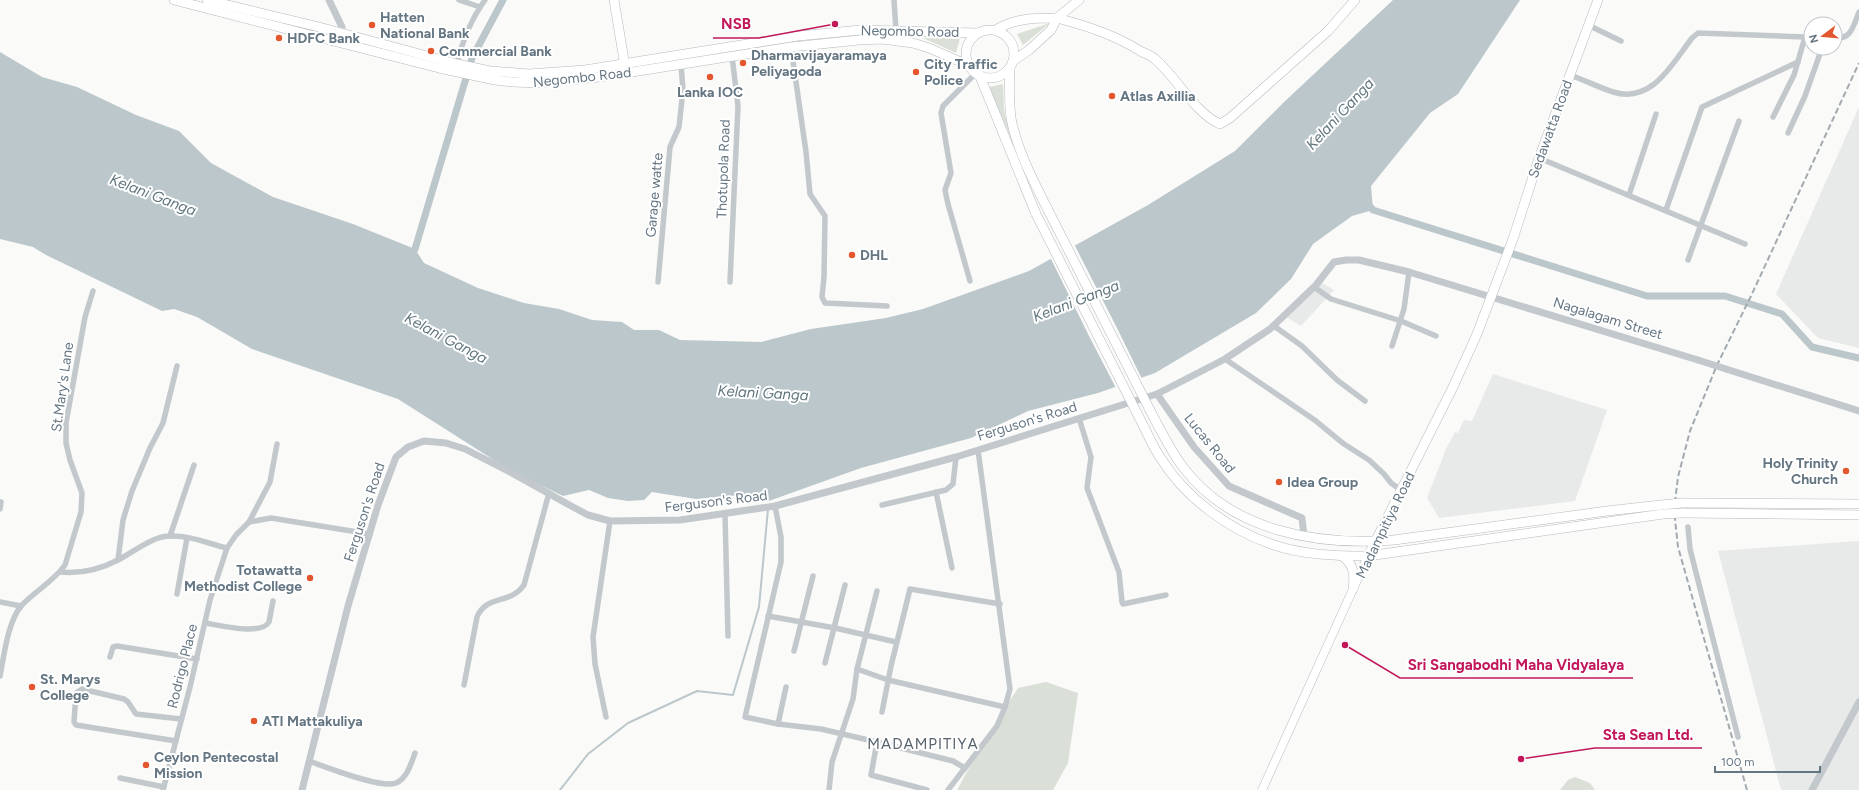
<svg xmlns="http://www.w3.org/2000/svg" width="1859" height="790" font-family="Figtree,sans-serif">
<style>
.built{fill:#e8e9e9}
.green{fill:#dadfd7}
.water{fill:#bbc7cb}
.pier{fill:#fafaf8}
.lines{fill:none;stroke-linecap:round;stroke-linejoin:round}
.stream{stroke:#bbc7cb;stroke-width:2}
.canal{stroke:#bbc7cb;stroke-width:7}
.secondary-casing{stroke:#b3babf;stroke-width:9}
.primary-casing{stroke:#b5babe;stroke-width:10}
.trunk-casing{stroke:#b4b9bd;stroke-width:10}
.minor{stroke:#c3c8cc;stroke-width:5.5}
.tertiary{stroke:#c3c8cc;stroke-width:7}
.secondary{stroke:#fff;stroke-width:8}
.primary{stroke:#fff;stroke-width:9}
.trunk{stroke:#fff;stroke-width:9}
.rail{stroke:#a2aab0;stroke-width:2;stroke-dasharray:6 3;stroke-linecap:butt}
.primary-bridge-casing{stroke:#b5babe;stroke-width:10;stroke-linecap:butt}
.tertiary-bridge{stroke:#c3c8cc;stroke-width:7}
.primary-bridge{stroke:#fff;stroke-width:9}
.poi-dot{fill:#e4572e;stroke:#fff;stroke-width:1.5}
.labels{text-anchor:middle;stroke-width:4;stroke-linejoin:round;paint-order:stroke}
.poi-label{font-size:14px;font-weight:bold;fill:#657683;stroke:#fff;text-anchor:start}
.street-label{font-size:14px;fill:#657683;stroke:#fff}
.water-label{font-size:15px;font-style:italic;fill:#60757c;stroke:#fff}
.neighbourhood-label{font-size:15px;letter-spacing:1px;fill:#57646e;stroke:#fff}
.leader{fill:none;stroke:#c2185b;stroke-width:1.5}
.callout-dot{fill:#c2185b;stroke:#fff;stroke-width:1.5}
.callout-label{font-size:15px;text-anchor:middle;font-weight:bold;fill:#c2185b;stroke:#fff;stroke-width:4;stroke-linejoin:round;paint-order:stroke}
</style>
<rect width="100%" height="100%" fill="#fafaf8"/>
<g class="built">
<path d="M1859 107V348L1818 338 1776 294Z"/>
<path d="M1319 281 1334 290 1301 326 1283 315Z"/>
<path d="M1493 374 1607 410 1575 501 1439 518 1427 498 1446 449 1455 432 1458 433 1464 420 1472 421Z"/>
<path d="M1859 541V790H1781L1718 551Z"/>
</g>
<g class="green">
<path d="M1050 23 1023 45 1017 34Z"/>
<path d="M923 38H960L956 53Z"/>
<path d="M1003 84 1004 110 1010 136 989 87Z"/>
<path d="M1046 682 1078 693 1068 763 1053 790H957L982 744 1018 688Z"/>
<path d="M1575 777 1590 783 1595 790H1560L1568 780Z"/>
</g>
<path class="water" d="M1393 0H1520L1458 94 1430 113 1371 186 1373 210 1352 216 1313 244 1291 279 1256 313 1155 373 1098 393 1028 411 971 438 861 468 766 502 741 495 696 499 652 492 644 500 628 501 608 498 589 490 563 496 511 471 398 399 252 349 197 317 174 309 162 311 46 255 33 247 0 239V52L42 77 77 87 136 115 179 131 211 163 273 197 353 224 415 249 424 263 478 288 524 303 559 309 592 320 622 322 634 330H659L680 340 761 342 811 329 886 318 923 309 1029 271 1148 205 1235 151 1283 103Z"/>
<path class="pier" d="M1074 244 1117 328 1142 379 1116 388 1090 338 1050 257Z"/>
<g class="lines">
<path class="stream" d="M560 790 588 754 628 723 697 691 733 695 759 607 768 509"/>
<g class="canal">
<path d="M1368 204 1373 210 1647 296H1725L1782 314 1812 347 1859 358"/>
<path d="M415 249 472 58 503 0"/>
</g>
<g class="secondary-casing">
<path id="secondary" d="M1262 790 1368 556"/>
</g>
<g class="primary-casing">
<g id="primary">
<path d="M614 0 626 72"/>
<path d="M1057 18C1087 26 1115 35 1142 52 1147 54 1152 56 1155 59 1177 78 1196 114 1220 124L1230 118 1328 31 1355 0"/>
<path d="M1010 68C1009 85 1009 101 1011 118 1017 150 1033 180 1048 210"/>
<path d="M979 74 1036 214"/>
<path d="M1155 420C1164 436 1172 453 1183 467 1232 532 1318 546 1394 540L1607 511 1661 505"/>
<path d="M1143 425C1149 437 1154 449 1162 460 1186 498 1228 529 1271 544 1302 555 1336 556 1368 556L1663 514"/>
<path d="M1682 503 1859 504"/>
<path d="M1683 513 1859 515"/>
<path d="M1342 556C1354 564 1355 575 1353 589"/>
<path d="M1368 556 1453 387 1477 334 1513 239 1539 158 1598 0"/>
</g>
</g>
<g class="trunk-casing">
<g id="trunk">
<path d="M174 0 439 68 495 80 513 82 538 83 600 77 791 47 859 40 882 39 913 43 929 48 970 66"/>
<path d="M207 0 319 27 457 64 490 71 529 74 585 70 798 36 861 30 977 33"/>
<circle cx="990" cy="54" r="24"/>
<path d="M996 30C1014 18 1036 18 1057 18"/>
<path d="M1013 61 1029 50 1051 30 1057 18 1079 0"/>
</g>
</g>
<g class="minor">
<path d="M459 0 480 7"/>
<path d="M894 0 896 31"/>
<path d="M1588 25 1621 41"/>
<path d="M1835 38C1852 39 1853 26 1859 12"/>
<path d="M791 47 806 152 810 194 825 216 824 277 822 297 825 303 887 306"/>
<path d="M457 64C462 42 472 18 485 0"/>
<path d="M1570 75C1584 80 1598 87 1613 92 1652 104 1672 64 1692 38L1698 33 1805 37 1794 75 1773 117"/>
<path d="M1788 133 1805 96 1822 48"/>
<path d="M1539 158 1745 244"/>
<path d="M1629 195 1656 114"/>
<path d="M1666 210 1702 107 1798 62"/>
<path d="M1688 260 1739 121"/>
<path d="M970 281 948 204 945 190 951 173 941 113 943 106 976 73"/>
<path d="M658 282 670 147 679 127 683 90 681 64"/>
<path d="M730 282 738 106 732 56"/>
<path d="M1314 287 1331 299 1401 321 1436 336"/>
<path d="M1274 326 1302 346 1337 380 1365 401"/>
<path d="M1392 346 1404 309 1409 272"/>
<path d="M1225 359 1316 421 1344 444 1369 460 1384 474 1391 483 1401 490"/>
<path d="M1079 418 1091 457 1087 488 1119 572 1122 602 1123 604 1166 595"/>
<path d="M936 492 952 568"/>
<path d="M882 505 946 490 953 484 956 457"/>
<path d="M775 506 781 537V562L745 717 778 724 821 729 877 742 953 761 965 768"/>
<path d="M0 509 1 502"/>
<path d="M725 514 728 636"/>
<path d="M249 522 270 482 277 444"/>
<path d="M1688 527 1690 549 1738 737"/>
<path d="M170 536 194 465"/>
<path d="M118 560 123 520 132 491 150 448 163 423 177 366"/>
<path d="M60 572C81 574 99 570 118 560 134 552 152 536 170 536 189 535 209 544 227 548"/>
<path d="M177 594 187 538"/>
<path d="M0 602 21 606"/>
<path d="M768 616 835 628 896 642"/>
<path d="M205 623C219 625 261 636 269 622L273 601"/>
<path d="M794 651 813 576"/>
<path d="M110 657 113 647 117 646 197 659"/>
<path d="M825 663 845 585"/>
<path d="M857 669 888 680 1005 707"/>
<path d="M0 676C4 656 8 620 22 605 35 591 53 582 65 565L81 512 82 493 70 460 66 443V423L85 317 93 291"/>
<path d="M464 685 477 617C487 594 510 605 524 585L549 493"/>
<path d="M882 712 891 666 910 589 1000 604"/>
<path d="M606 717 595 664 593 637 610 521"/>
<path d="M778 724 786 687"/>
<path d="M176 741 76 725 74 722 76 693 82 689 124 699 128 702 136 714 181 719"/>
<path d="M877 742 871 775 927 790"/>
<path d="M309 761C326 767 381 789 396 783 407 778 411 764 415 753"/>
<path d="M120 778 164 787"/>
<path d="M163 790 190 687 210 600 227 548 236 535 249 522 271 518 370 534"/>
<path d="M829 790 832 762 853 699 857 669 877 591"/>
<path d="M948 790 997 726 1005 707 1010 689 978 450"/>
</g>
<g class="tertiary">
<path d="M329 0 342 27 340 37"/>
<path d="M1726 369 1859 411"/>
<path d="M1157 394 1194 447 1229 486 1302 518 1304 537"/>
<path d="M302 790 348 606 378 505 396 457 408 447 424 441 446 443 465 449 510 472 573 507 588 515 610 521 680 520 775 506 956 457 1157 394 1225 359 1270 329 1316 285 1334 262 1346 260H1359L1409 272 1698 360"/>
<path d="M1812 790 1859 702"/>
</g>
<use href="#secondary" class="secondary"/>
<use href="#primary" class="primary"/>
<use href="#trunk" class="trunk"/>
<path class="rail" d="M1747 790 1678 547 1674 510 1678 477 1690 431 1717 365 1751 296 1859 63"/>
<g class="primary-bridge-casing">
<g id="primary-bridge">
<path d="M1048 210 1155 420"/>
<path d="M1036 214 1143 425"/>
<path d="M1661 505 1682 503"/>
<path d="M1663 514 1683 513"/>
</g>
</g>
<path class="tertiary-bridge" d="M1698 360 1726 369"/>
<use href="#primary-bridge" class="primary-bridge"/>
</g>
<g class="poi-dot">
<circle cx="372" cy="25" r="4"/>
<circle cx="279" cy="38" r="4"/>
<circle cx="431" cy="51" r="4"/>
<circle cx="743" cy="63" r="4"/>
<circle cx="916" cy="72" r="4"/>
<circle cx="710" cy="77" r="4"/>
<circle cx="1112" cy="96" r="4"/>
<circle cx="852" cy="255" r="4"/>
<circle cx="1846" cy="471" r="4"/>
<circle cx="1279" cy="482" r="4"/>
<circle cx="310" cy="578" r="4"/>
<circle cx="32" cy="687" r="4"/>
<circle cx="254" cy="721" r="4"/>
<circle cx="146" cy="765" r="4"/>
</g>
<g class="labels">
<g class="poi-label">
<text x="380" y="22">Hatten<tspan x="380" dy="16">National Bank</tspan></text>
<text x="287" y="43">HDFC Bank</text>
<text x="439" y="56">Commercial Bank</text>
<text x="751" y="60">Dharmavijayaramaya<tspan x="751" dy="16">Peliyagoda</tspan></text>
<text x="924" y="69">City Traffic<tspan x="924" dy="16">Police</tspan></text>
<text x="710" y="97" text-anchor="middle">Lanka IOC</text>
<text x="1120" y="101">Atlas Axillia</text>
<text x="860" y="260">DHL</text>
<text x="1838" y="468" text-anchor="end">Holy Trinity<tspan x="1838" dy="16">Church</tspan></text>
<text x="1287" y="487">Idea Group</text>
<text x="302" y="575" text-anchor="end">Totawatta<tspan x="302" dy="16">Methodist College</tspan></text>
<text x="40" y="684">St. Marys<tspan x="40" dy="16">College</tspan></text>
<text x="262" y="726">ATI Mattakuliya</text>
<text x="154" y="762">Ceylon Pentecostal<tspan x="154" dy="16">Mission</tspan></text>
</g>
<g class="street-label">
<text transform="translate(910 31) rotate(1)" y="5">Negombo Road</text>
<text transform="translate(582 77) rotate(-6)" y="5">Negombo Road</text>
<text transform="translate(1550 129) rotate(-70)" y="5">Sedawatta Road</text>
<text transform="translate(723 169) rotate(-88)" y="5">Thotupola Road</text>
<text transform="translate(654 195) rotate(-85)" y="5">Garage watte</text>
<text transform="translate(1608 318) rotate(17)" y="5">Nagalagam Street</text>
<text transform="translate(62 387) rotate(-82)" y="5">St.Mary's Lane</text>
<text transform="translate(1027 421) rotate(-17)" y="5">Ferguson's Road</text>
<text transform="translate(1210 443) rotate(51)" y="5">Lucas Road</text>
<text transform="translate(716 501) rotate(-7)" y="5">Ferguson's Road</text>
<text transform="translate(364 512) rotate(-72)" y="5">Ferguson's Road</text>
<text transform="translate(1385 525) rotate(-64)" y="5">Madampitiya Road</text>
<text transform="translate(182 666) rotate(-76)" y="5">Rodrigo Place</text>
</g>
<g class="water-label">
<text transform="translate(1340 114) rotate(-47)" y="5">Kelani Ganga</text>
<text transform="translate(153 195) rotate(21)" y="5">Kelani Ganga</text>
<text transform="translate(1076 301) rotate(-21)" y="5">Kelani Ganga</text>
<text transform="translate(446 338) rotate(28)" y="5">Kelani Ganga</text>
<text transform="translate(763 393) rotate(3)" y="5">Kelani Ganga</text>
</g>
<g class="neighbourhood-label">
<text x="923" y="749">MADAMPITIYA</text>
</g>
</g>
<path class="leader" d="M835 24L759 38H713M1345 645L1400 678H1633M1521 759L1595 748H1702"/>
<g class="callout-dot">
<circle cx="835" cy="24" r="4"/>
<circle cx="1345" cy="645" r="4"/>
<circle cx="1521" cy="759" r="4"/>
</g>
<g class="callout-label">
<text x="736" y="29">NSB</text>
<text x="1516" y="670">Sri Sangabodhi Maha Vidyalaya</text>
<text x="1648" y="740">Sta Sean Ltd.</text>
</g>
<g transform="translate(1823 36) rotate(254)"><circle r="19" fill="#ffffff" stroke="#c1c8cd"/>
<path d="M0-3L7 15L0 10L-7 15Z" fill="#e4572e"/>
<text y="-6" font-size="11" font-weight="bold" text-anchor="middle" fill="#657683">N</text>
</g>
<path d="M1715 766v6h105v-6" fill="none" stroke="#657683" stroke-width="2"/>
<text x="1721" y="766" font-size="12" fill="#657683" stroke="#ffffff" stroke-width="3" paint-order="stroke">100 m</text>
</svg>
